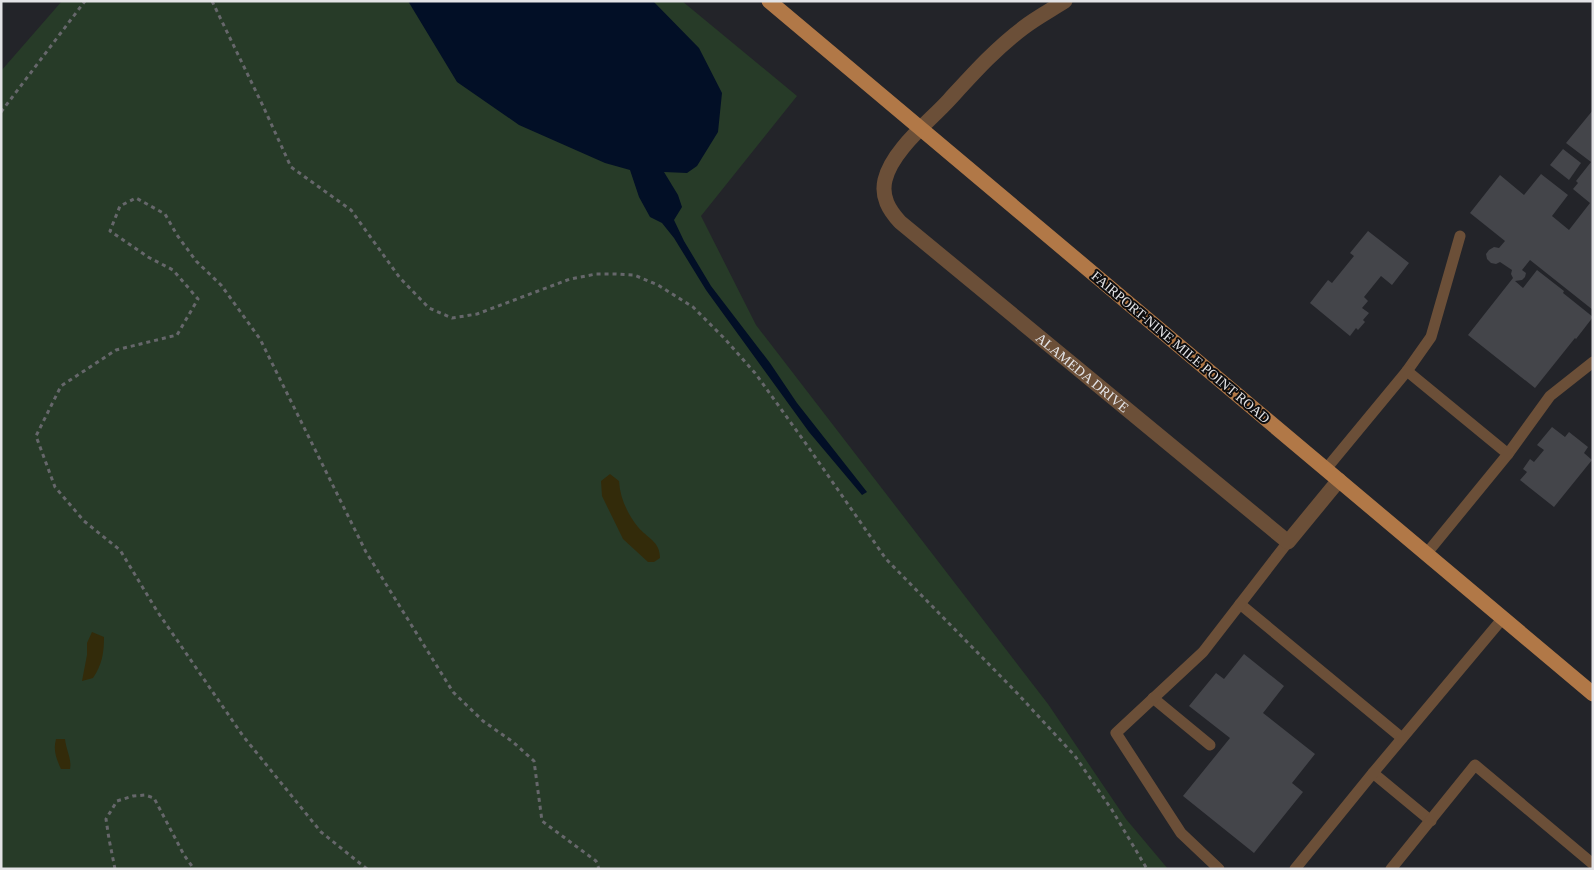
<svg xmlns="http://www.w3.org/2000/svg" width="1594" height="870" font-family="'Times New Roman',serif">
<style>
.green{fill:#273b28}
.sand{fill:#332b0a}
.water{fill:#020f26}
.building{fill:#44454a}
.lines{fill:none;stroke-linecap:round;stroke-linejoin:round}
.path{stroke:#66676b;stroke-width:3;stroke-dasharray:4 4;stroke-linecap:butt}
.lane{stroke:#6b4f38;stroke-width:11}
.street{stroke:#6b4f38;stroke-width:15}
.primary{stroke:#b17847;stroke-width:15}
.labels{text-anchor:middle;stroke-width:4;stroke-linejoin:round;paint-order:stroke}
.street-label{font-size:14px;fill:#e3e3e6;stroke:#0d0d0f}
</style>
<rect width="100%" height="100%" fill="#232429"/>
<path class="green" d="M62 1H682L797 96 701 216 756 325 1048 704 1126 819 1168 869H1V71Z"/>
<g class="sand">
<path d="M610 474 619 481C620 498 627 513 638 527 647 538 660 541 660 558L654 562H648L623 539 602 496 601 481Z"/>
<path d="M92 632 104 637C104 653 102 665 93 678L82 681 87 655V643Z"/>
<path d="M56 739H65C66 750 72 759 70 769H61C56 758 53 750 56 739Z"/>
</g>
<path class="water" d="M408 1H653L699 48 722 93 718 132 697 166 687 173 664 172 678 195 682 207 674 220 684 241 711 286 770 363 797 403 867 492 862 495 809 432 706 290 674 238 662 223 650 217 639 197 630 170 605 163 519 125 457 82Z"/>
<g class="building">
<path d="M1593 110V310L1530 260 1522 270 1526 273 1525 277 1522 280 1515 281 1523 288 1537 270 1564 291 1563 293 1593 317 1576 339 1575 338 1535 388 1468 335 1513 278 1511 274 1512 270 1500 262 1496 264 1491 263 1487 259 1486 254 1489 250 1494 247 1499 248 1505 241 1470 213 1500 175 1524 195 1541 174 1568 195 1552 216 1569 230 1590 203 1573 189 1578 183 1576 181 1591 162 1566 143Z"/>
<path d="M1563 149 1581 163 1569 180 1550 165Z"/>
<path d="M1368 231 1409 263 1392 285 1381 276 1364 297 1368 301 1362 308 1369 313 1363 320 1365 322 1358 330 1356 328 1350 336 1310 303 1328 280 1332 283 1354 256 1350 253Z"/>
<path d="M1552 427 1565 437 1569 432 1588 447 1584 453 1592 460 1554 507 1520 480 1527 472 1523 469 1530 459 1534 462 1544 450 1537 445Z"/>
<path d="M1244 654 1284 686 1263 713 1315 754 1292 783 1303 792 1254 853 1183 796 1230 738 1189 706 1216 673 1224 679Z"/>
</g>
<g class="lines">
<g class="path">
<path d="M212 1 263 106 291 167 351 210 400 278 429 308 452 318 477 314 570 279 596 274H615L634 275 658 285 693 307 725 339 755 373 804 441 886 559 1017 693 1075 756 1112 810 1147 869"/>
<path d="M1 112 85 1"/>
<path d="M115 869 109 839 106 819 117 801 133 796 145 795 154 798 184 855 194 869"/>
<path d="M367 869 321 832 243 736 157 611 120 550 84 521 55 487 36 436 61 386 116 350 177 335 198 299 173 270 148 257 110 231 120 206 136 198 165 214 177 235 196 261 221 285 260 339 366 552 453 692 483 721 513 742 534 761 542 821 596 861 599 869"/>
</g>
<g class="lane">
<path d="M1407 371 1431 337 1460 236"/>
<path d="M1508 454 1550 396 1593 362"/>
<path d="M1326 469 1407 371 1508 454 1427 553"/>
<path d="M1240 604 1402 738"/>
<path d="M1153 698 1210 745"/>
<path d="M1373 773 1431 821"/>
<path d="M1219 869 1181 833 1116 733 1203 652 1288 542"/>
<path d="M1295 869 1373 773 1503 618"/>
<path d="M1391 869 1475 765 1593 864"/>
</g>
<path class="street" id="s1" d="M1065 1C1051 10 1036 18 1023 28 995 49 972 75 949 100 929 122 892 150 885 180 881 197 889 210 900 222L1288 542 1339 480"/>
<path class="primary" d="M769 1 1593 694"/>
</g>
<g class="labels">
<g class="street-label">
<text transform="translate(1181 347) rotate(40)" y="5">FAIRPORT-NINE MILE POINT ROAD</text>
<text dy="5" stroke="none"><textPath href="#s1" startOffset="540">ALAMEDA DRIVE</textPath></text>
</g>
</g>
<rect width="1594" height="870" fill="none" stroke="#e3e3e6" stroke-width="5"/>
</svg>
